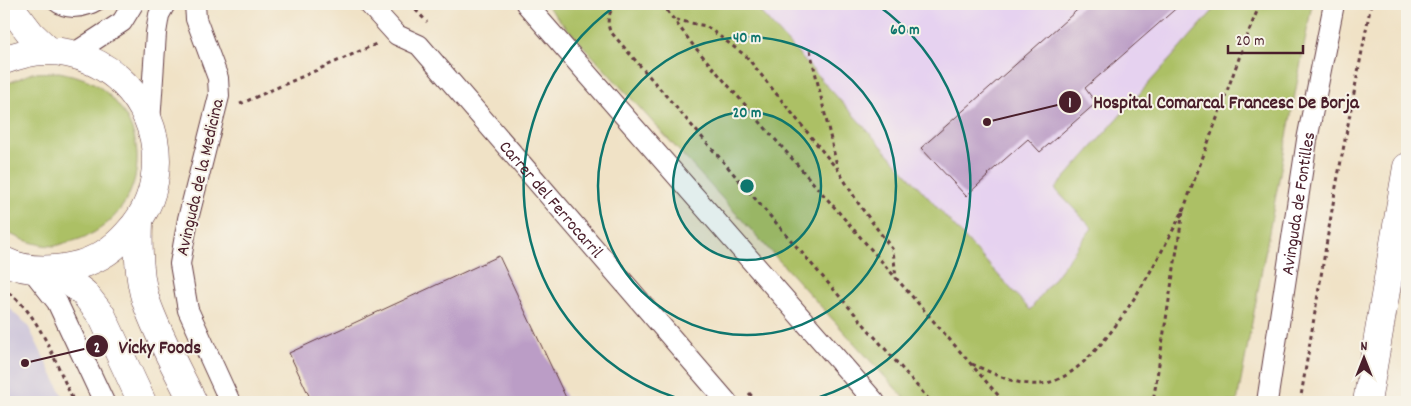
<svg xmlns="http://www.w3.org/2000/svg" width="1411" height="406" font-family="Dekko,sans-serif">
<style>
.built{fill:#e6d2f0}
.industrial{fill:#c8bfd8}
.green{fill:#acc065;stroke:#7b7048}
.building{fill:#bb9dc6}
.lines{fill:none;stroke-linecap:round;stroke-linejoin:round}
.lane-casing{stroke:#633c42;stroke-width:12}
.street-casing{stroke:#633c42;stroke-width:22}
.secondary-casing{stroke:#633c42;stroke-width:29}
.highway-casing{stroke:#633c42;stroke-width:29}
.path{stroke:#633c42;stroke-width:3;stroke-dasharray:4 4;stroke-linecap:butt}
.lane{stroke:#fff;stroke-width:10}
.street{stroke:#fff;stroke-width:20}
.secondary{stroke:#fff;stroke-width:28}
.highway{stroke:#fff;stroke-width:28}
.ring{fill:none;stroke:#0f766e;stroke-width:2.5}
.labels{text-anchor:middle;stroke-width:4;stroke-linejoin:round;paint-order:stroke}
.street-label{font-size:18px;fill:#4a1f2b;stroke:#f7f3e8}
.centre{fill:#0f766e;stroke:#f7f3e8;stroke-width:2.5}
.ring-label{font-size:15px;text-anchor:middle;font-weight:bold;fill:#0f766e;stroke:#f7f3e8;stroke-width:4;stroke-linejoin:round;paint-order:stroke}
.leader{fill:none;stroke:#4a1f2b;stroke-width:2}
.callout-dot{fill:#4a1f2b;stroke:#f7f3e8;stroke-width:2}
.mark-label{font-size:15px;text-anchor:middle;font-weight:bold;fill:#fff}
.callout-label{font-size:19px;text-anchor:middle;font-weight:bold;fill:#4a1f2b;stroke:#f7f3e8;stroke-width:4;stroke-linejoin:round;paint-order:stroke}
</style>
<rect width="100%" height="100%" fill="#f7f3e8"/>
<filter id="ink" filterUnits="userSpaceOnUse"><feTurbulence type="fractalNoise" baseFrequency=".02" numOctaves="2"/><feDisplacementMap in="SourceGraphic" scale="10" xChannelSelector="R" yChannelSelector="G"/><feConvolveMatrix kernelMatrix="1 2 1 2 8 2 1 2 1" color-interpolation-filters="sRGB"/></filter>
<filter id="wash" filterUnits="userSpaceOnUse"><feTurbulence type="fractalNoise" baseFrequency=".0096" numOctaves="4" result="noise"/><feDisplacementMap in="SourceGraphic" scale="20" xChannelSelector="R" yChannelSelector="G"/><feGaussianBlur stdDeviation="1.12" result="paint"/><feColorMatrix in="noise" values="0 0 0 0 0 0 0 0 0 0 0 0 0 0 0 0 0 1.4 0 .05"/><feComposite in="paint" operator="in"/></filter>
<g filter="url(#wash)">
<rect width="100%" height="100%" fill="#f0e2c6"/>
<path class="built" d="M753 4H1219L1056 189 1092 227 1030 310Z"/>
<path class="industrial" d="M4 301 16 315 27 324 66 402H4Z"/>
<g class="green">
<path d="M545 4H753L1030 310 1092 228 1055 189 1219 4H1312L1237 402H908Z"/>
<path d="M59 72C68 74 77 76 85 79 98 84 109 94 118 105 158 155 132 228 69 242 65 243 59 245 55 246 36 246 20 239 4 231V85L32 73Z"/>
</g>
<g id="blocks">
<g class="building">
<path d="M1084 4H1181L1085 88 1096 103 1040 152 1028 139 988 174 989 175 966 196 921 148Z"/>
<path d="M499 256 568 402H312L289 353Z"/>
</g>
</g>
</g>
<g filter="url(#ink)">
<use href="#blocks" fill-opacity="0" stroke="#633c42" stroke-width="1"/>
<g class="lines">
<g class="lane-casing">
<path id="lane" d="M52 4C66 16 85 13 100 4"/>
</g>
<g class="street-casing">
<g id="street">
<path d="M195 4 196 19 218 78 219 96 188 219 180 264 188 310 230 402"/>
<path id="s1" d="M369 4 397 35 419 45 727 402"/>
<path d="M526 4 875 402"/>
<path d="M73 54 122 22 133 4"/>
<path d="M150 123 156 33 159 15 165 4"/>
<path d="M31 269 57 302 104 402"/>
<path id="s2" d="M1267 402 1307 140 1334 4"/>
</g>
</g>
<g class="secondary-casing">
<g id="secondary">
<path d="M8 4 31 34 48 50"/>
<path d="M4 60C18 55 33 50 48 51 107 52 156 101 156 160 156 188 147 213 128 233 114 249 96 261 74 266 51 271 26 272 4 261"/>
<path d="M139 222C138 248 138 276 146 301 158 336 177 369 193 402"/>
<path d="M54 270 84 293 102 316 142 402"/>
</g>
</g>
<g class="highway-casing">
<path id="highway" d="M1367 402 1407 167"/>
</g>
<g class="path">
<path d="M410 4 427 22"/>
<path d="M615 4C609 13 606 21 610 31L931 402"/>
<path d="M662 4 693 45 1004 402"/>
<path d="M676 20 706 26 746 56 836 168"/>
<path d="M810 50 838 170 860 206 893 250 896 278"/>
<path d="M240 104 376 44"/>
<path d="M1183 211 1249 31 1260 4"/>
<path d="M9 293C41 316 57 367 74 402"/>
<path d="M972 364C995 374 1016 386 1041 384 1099 379 1158 258 1183 211L1153 402"/>
<path d="M749 393 757 402"/>
<path d="M1300 402 1335 192 1371 4"/>
</g>
<use href="#lane" class="lane"/>
<use href="#street" class="street"/>
<use href="#secondary" class="secondary"/>
<use href="#highway" class="highway"/>
</g>
</g>
<circle cx="747" cy="186" r="74" fill="#0f766e" fill-opacity=".12"/>
<g class="ring">
<circle cx="747" cy="186" r="74"/>
<circle cx="747" cy="186" r="149"/>
<path d="M691 402A223 223 0 0 1 618 4M876 4A223 223 0 0 1 803 402"/>
</g>
<g class="labels">
<g class="street-label">
<text transform="translate(199 177) rotate(-77)" y="6">Avinguda de la Medicina</text>
<text dy="6" stroke="none"><textPath href="#s1" startOffset="269">Carrer del Ferrocarril</textPath></text>
<text dy="6" stroke="none"><textPath href="#s2" startOffset="201">Avinguda de Fontilles</textPath></text>
</g>
</g>
<circle cx="747" cy="186" r="8" class="centre"/>
<g class="ring-label">
<text x="905" y="34">60 m</text>
<text x="747" y="42">40 m</text>
<text x="747" y="117">20 m</text>
</g>
<path class="leader" d="M987 122L1070 102M25 363L97 346"/>
<g class="callout-dot">
<circle cx="987" cy="122" r="5"/>
<circle cx="25" cy="363" r="5"/>
<circle cx="1070" cy="102" r="12"/>
<circle cx="97" cy="346" r="12"/>
</g>
<g class="mark-label">
<text x="1070" y="107">1</text>
<text x="97" y="352">2</text>
</g>
<g class="callout-label">
<text x="1226" y="108">Hospital Comarcal Francesc De Borja</text>
<text x="160" y="353">Vicky Foods</text>
</g>
<rect width="1411" height="406" fill="none" stroke="#f7f3e8" stroke-width="20"/>
<g transform="translate(1364 358)" stroke="#f7f3e8" stroke-width="4" paint-order="stroke">
<path d="M0-4L9 19L0 12L-9 19Z" fill="#4a1f2b"/>
<text y="-8" font-size="14" font-weight="bold" text-anchor="middle" fill="#4a1f2b">N</text>
</g>
<path d="M1228 45v8h75v-8" fill="none" stroke="#4a1f2b" stroke-width="2.5"/>
<text x="1236" y="45" font-size="15" fill="#4a1f2b" stroke="#f7f3e8" stroke-width="4" paint-order="stroke">20 m</text>
</svg>
